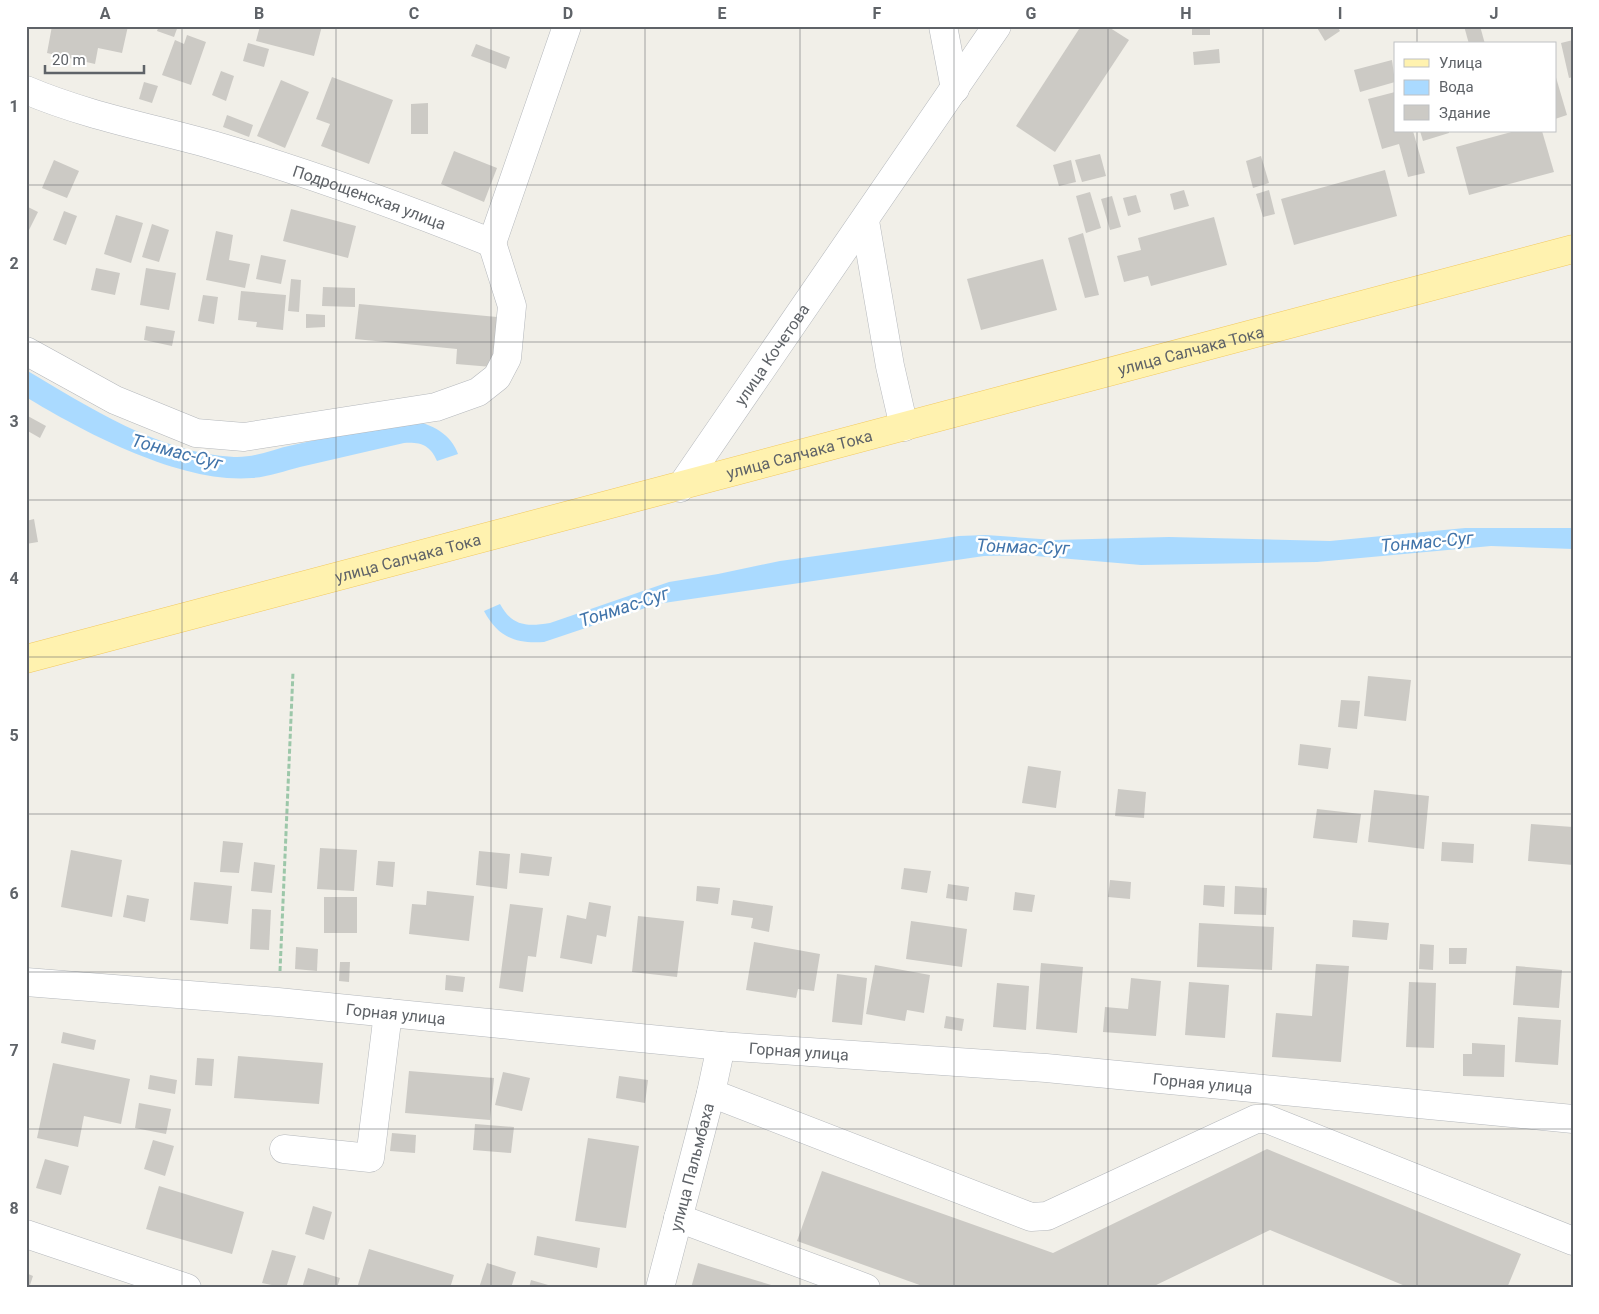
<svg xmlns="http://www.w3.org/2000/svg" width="1599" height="1314" font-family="Roboto,sans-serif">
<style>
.water{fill:#aadaff}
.building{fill:#cccac5}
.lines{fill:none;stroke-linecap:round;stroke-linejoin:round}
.minor-casing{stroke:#b5b8bc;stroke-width:29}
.major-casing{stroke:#f2c960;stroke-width:29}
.path{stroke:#9cc7a9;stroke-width:3;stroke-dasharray:5 2.5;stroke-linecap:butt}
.minor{stroke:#fff;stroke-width:28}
.major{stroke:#fff2af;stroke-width:28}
.grid{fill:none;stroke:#5f6368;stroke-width:1;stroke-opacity:0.55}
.labels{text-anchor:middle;stroke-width:5;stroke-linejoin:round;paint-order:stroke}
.street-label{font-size:16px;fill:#5f6368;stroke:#fff}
.water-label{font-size:18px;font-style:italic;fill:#4174aa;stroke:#fff}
.neatline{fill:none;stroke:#5f6368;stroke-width:2}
.grid-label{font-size:16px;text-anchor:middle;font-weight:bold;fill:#5f6368}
</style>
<rect width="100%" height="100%" fill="#f1efe8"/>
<g class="water">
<path d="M26 370C89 407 159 453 234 457 255 458 273 449 293 445 332 436 372 428 411 420 432 424 451 434 458 454L437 461C430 445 421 442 404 443 369 451 335 459 300 467 285 471 268 477 252 478 182 484 85 433 26 397Z"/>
<path d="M1465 528H1573V549L1491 546 1317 562 1141 565 1024 555 984 556 657 604 544 642C515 644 498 637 484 611L500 604C512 626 526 627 550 623L669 582 718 574 780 561 959 536 986 535 1054 540 1169 537 1330 541Z"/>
</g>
<g class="building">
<path d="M52 26H128L122 53 98 48 95 64 47 53Z"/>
<path d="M159 26H178L174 37 157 31Z"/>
<path d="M260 26H322L314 56 256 41Z"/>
<path d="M1081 26H1107L1129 40 1055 152 1016 126Z"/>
<rect x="1192" y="26" width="18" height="9"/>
<path d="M1316 26H1337L1340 31 1325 41Z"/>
<path d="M1464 26H1480L1485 44H1469Z"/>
<path d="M187 35 206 42 191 85 162 75 175 40 184 44Z"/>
<path d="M1573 40V77L1569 78 1561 43Z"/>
<path d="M248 43 269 49 264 67 243 61Z"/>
<path d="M476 44 510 57 506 69 471 56Z"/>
<path d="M1219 49 1220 63 1194 65 1193 52Z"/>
<path d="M1392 60 1395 82 1360 92 1354 70Z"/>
<path d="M221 71 234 76 226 101 212 95Z"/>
<path d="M1555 74 1567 115 1555 119Z"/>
<path d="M332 77 393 100 369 164 321 146 330 124 316 119Z"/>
<path d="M281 80 309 92 285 148 257 136Z"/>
<path d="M144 82 158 86 152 103 139 99Z"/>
<path d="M1395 92V131H1413L1425 173 1408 177 1399 144 1382 149 1368 99Z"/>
<path d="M428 103V134H411V104Z"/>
<path d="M227 115 253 125 249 137 223 127Z"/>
<path d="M1420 131H1449V133L1423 141Z"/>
<path d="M1515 131H1542L1554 172 1469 195 1456 147Z"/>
<path d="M454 151 497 168 484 202 441 184Z"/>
<path d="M1100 154 1106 176 1082 182 1075 160Z"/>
<path d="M1261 156 1269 183 1253 188 1246 161Z"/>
<path d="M54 160 79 171 67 198 42 188Z"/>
<path d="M1071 160 1076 182 1059 186 1053 165Z"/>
<path d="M1385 170 1397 216 1294 245 1281 199Z"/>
<path d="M1184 190 1189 206 1174 210 1170 194Z"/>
<path d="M1269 190 1275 214 1263 217 1256 194Z"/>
<path d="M1090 192 1101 228 1086 233 1076 196Z"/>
<path d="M1136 195 1141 212 1128 216 1123 198Z"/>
<path d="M1112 196 1121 227 1110 230 1101 199Z"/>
<path d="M26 206 38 212 29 230 26 228Z"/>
<path d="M291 209 356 226 348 258 283 241Z"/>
<path d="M64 211 77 216 66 245 53 240Z"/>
<path d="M116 215 143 223 131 263 104 254Z"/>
<path d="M1214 217 1227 265 1151 286 1148 276 1124 282 1117 256 1141 250 1138 238Z"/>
<path d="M152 224 169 230 159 262 142 257Z"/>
<path d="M216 231 233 235 229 260 250 264 245 288 206 280Z"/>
<path d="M1083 233 1099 295 1085 298 1068 238Z"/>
<path d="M261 255 286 260 281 284 256 279Z"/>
<path d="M1043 259 1057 310 981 330 967 279Z"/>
<path d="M96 268 120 273 115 295 91 290Z"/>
<path d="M146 268 176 273 169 310 140 305Z"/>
<path d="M291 279 301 280 299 312 288 311Z"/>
<path d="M323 287 355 288V307L322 306Z"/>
<path d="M241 291 286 295 283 330 256 327 257 322 238 320Z"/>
<path d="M203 295 218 297 214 324 198 321Z"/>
<path d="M359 304 497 317 492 367 456 364 457 349 355 339Z"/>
<path d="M306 314 325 315V327L306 328Z"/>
<path d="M146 326 175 331 172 346 144 340Z"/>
<path d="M26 415 46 426 40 438 26 430Z"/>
<path d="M34 519 38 542 26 544V521Z"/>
<path d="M1368 676 1411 680 1406 721 1364 716Z"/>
<path d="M1341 700 1360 701 1357 729 1338 727Z"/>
<path d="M1300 744 1331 748 1328 769 1298 765Z"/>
<path d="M1028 766 1061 771 1056 808 1022 803Z"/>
<path d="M1118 789 1146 792 1144 818 1115 816Z"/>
<path d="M1374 790 1429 796 1424 849 1368 842Z"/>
<path d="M1317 809 1361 814 1357 843 1313 838Z"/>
<path d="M1531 824 1573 827V865L1528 861Z"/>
<path d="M223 841 243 843 239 873 220 872Z"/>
<path d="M1442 842 1474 844 1473 863 1441 861Z"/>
<path d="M320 848 357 850 354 891 317 889Z"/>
<path d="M71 850 122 860 112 917 61 907Z"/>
<path d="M479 851 510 854 507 889 476 885Z"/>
<path d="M521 853 552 857 549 876 519 873Z"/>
<path d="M378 861 395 862 393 887 376 885Z"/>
<path d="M254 862 275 865 272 893 251 891Z"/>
<path d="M904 868 931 871 927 893 901 889Z"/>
<path d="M1110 880 1131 882 1130 899 1108 897Z"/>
<path d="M194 882 232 886 228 924 190 920Z"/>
<path d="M948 884 969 887 967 901 946 898Z"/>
<path d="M1204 885 1225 886 1224 907 1203 905Z"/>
<path d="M697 886 720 888 718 904 696 901Z"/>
<path d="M1235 886 1267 888 1266 915 1234 914Z"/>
<path d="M427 891 474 896 469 941 409 934 412 904 426 905Z"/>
<path d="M1015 892 1035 895 1032 912 1013 910Z"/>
<path d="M127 895 149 899 145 922 123 917Z"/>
<rect x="324" y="897" width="33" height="36"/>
<path d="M733 900 773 906 769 932 751 928 753 918 731 915Z"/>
<path d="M589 902 611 906 606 937 597 935 592 964 560 958 567 915 586 919Z"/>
<path d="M510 904 543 908 536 957 528 956 523 992 499 988Z"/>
<path d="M252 909 271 910 269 950 250 949Z"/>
<path d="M638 916 684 921 677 977 632 972Z"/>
<path d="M1353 920 1389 923 1387 940 1352 937Z"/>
<path d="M911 921 967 929 962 967 906 959Z"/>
<path d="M1199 923 1274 927 1272 970 1197 967Z"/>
<path d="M754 942 820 954 814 991 798 989 796 998 746 990Z"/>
<path d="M1420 944 1434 945 1433 970 1419 969Z"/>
<path d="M296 947 318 949 317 971 295 969Z"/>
<path d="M1449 948H1467L1466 964H1449Z"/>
<path d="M340 962H350L349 982 339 981Z"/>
<path d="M1041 963 1083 967 1077 1033 1036 1029Z"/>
<path d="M1316 964 1349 966 1341 1062 1272 1057 1276 1013 1312 1016Z"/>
<path d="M875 965 930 975 924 1013 907 1010 905 1021 866 1014Z"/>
<path d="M1516 966 1562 970 1559 1008 1513 1005Z"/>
<path d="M837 974 867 978 862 1025 832 1022Z"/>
<path d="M446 975 465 977 463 992 445 990Z"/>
<path d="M1131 978 1161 981 1156 1036 1103 1032 1105 1007 1128 1009Z"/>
<path d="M1189 982 1229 985 1225 1038 1185 1035Z"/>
<path d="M1409 982 1436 983 1434 1048 1406 1047Z"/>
<path d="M997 983 1029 986 1026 1030 993 1027Z"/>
<path d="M946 1016 964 1019 962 1031 944 1028Z"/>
<path d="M1518 1017 1561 1020 1558 1065 1515 1062Z"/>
<path d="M63 1032 96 1040 94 1050 61 1043Z"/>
<path d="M1472 1043 1505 1045 1504 1077 1463 1076V1054H1472Z"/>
<path d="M238 1056 323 1063 319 1104 234 1098Z"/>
<path d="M197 1058 214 1059 212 1086 195 1085Z"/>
<path d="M53 1063 130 1079 121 1124 84 1116 78 1147 37 1138Z"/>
<path d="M409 1071 494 1078 490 1120 405 1113Z"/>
<path d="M503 1072 530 1078 522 1111 495 1105Z"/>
<path d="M150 1075 177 1080 175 1094 148 1089Z"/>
<path d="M619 1076 648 1080 645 1103 616 1098Z"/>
<path d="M139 1103 171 1109 166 1134 135 1128Z"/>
<path d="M475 1124 514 1127 511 1153 473 1150Z"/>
<path d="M392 1133 416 1135 415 1153 390 1151Z"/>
<path d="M588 1138 639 1146 626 1228 575 1221Z"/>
<path d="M153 1140 174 1146 165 1176 144 1169Z"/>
<path d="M1267 1149 1521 1254 1507 1288H1410L1270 1230 1150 1288H928L797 1241 822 1171 1053 1253Z"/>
<path d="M45 1159 69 1166 61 1195 36 1188Z"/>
<path d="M159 1186 244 1212 232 1254 146 1229Z"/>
<path d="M313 1206 332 1212 324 1240 305 1234Z"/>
<path d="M537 1236 600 1248 597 1268 534 1255Z"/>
<path d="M369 1249 454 1275 450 1288H357Z"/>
<path d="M272 1250 296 1256 286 1288 262 1283Z"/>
<path d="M487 1263 516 1272 511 1288H479Z"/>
<path d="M698 1263 778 1287V1288H691Z"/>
<path d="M308 1268 340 1278 337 1288H302Z"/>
<path d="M26 1273 33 1276 29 1288H26Z"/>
<path d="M531 1280 555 1287 554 1288H529Z"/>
</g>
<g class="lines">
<g class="minor-casing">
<g id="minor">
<path d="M943 26 955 89"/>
<path id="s1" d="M26 90C87 116 153 128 216 146 309 173 402 207 492 243L567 26"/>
<path d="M865 221 890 366 904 427"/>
<path d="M26 351 115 400 196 433 244 437 436 407 478 392 497 377 507 358 512 306 492 243"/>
<path id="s2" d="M680 488 997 26"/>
<path id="s3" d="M26 982 278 1002 721 1046 1046 1068 1573 1119"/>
<path d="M711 1093 1031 1217 1047 1216 1256 1119H1267L1573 1241"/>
<path d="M284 1149 370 1158 388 1013"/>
<path d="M678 1218 866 1288"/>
<path d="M26 1234 187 1288"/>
<path id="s4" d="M660 1288 711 1093 721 1046"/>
</g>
</g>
<g class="major-casing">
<g id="major">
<path id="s5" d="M26 659 1573 249"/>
</g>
</g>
<path class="path" d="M280 971 293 672"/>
<use href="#minor" class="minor"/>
<use href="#major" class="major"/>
</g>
<path class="grid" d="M182 26V1288M336 26V1288M491 26V1288M645 26V1288M800 26V1288M954 26V1288M1108 26V1288M1263 26V1288M1417 26V44M1417 131V1288M26 185H1573M26 342H1573M26 500H1573M26 657H1573M26 814H1573M26 972H1573M26 1129H1573"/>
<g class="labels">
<g class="street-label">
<text dy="6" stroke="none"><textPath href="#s1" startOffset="360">Подрощенская улица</textPath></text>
<text dy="6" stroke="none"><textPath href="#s5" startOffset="1205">улица Салчака Тока</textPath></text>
<text dy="6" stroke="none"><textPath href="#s2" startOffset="162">улица Кочетова</textPath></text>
<text dy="6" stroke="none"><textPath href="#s5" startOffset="800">улица Салчака Тока</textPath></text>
<text dy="6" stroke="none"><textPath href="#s5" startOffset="395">улица Салчака Тока</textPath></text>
<text dy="6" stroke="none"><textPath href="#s3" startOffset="371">Горная улица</textPath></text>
<text dy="6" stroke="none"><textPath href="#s3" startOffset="776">Горная улица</textPath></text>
<text dy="6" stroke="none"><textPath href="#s3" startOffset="1181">Горная улица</textPath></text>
<text dy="6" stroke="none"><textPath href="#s4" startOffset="125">улица Пальмбаха</textPath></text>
</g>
<g class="water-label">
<text transform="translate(177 452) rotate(15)" y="6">Тонмас-Суг</text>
<text transform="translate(1427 542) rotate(-5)" y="6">Тонмас-Суг</text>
<text transform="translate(1023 547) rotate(2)" y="6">Тонмас-Суг</text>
<text transform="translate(624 607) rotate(-18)" y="6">Тонмас-Суг</text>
</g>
</g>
<rect width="1599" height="1314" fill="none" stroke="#ffffff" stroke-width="55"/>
<rect x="1394" y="42" width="162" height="90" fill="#ffffff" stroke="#bfc1c3"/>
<rect x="1404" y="59" width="25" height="8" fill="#fff2af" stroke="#bfc1c3"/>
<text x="1439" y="68" font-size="15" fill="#5f6368">Улица</text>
<rect x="1404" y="80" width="25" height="15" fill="#aadaff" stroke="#bfc1c3"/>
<text x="1439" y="92" font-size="15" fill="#5f6368">Вода</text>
<rect x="1404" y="105" width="25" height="15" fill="#cccac5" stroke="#bfc1c3"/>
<text x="1439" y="118" font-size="15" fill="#5f6368">Здание</text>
<path d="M45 65v8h99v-8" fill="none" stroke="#5f6368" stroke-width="2.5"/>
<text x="52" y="65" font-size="15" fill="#5f6368" stroke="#ffffff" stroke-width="4" paint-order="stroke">20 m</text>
<rect x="28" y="28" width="1544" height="1258" class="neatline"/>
<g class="grid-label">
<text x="105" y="19">A</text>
<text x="259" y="19">B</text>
<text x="414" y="19">C</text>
<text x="568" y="19">D</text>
<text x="722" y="19">E</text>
<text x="877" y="19">F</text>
<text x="1031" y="19">G</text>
<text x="1186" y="19">H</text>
<text x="1340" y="19">I</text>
<text x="1494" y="19">J</text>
<text x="14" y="112">1</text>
<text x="14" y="269">2</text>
<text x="14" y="427">3</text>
<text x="14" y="584">4</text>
<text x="14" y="741">5</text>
<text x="14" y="899">6</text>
<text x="14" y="1056">7</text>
<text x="14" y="1214">8</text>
</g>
</svg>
